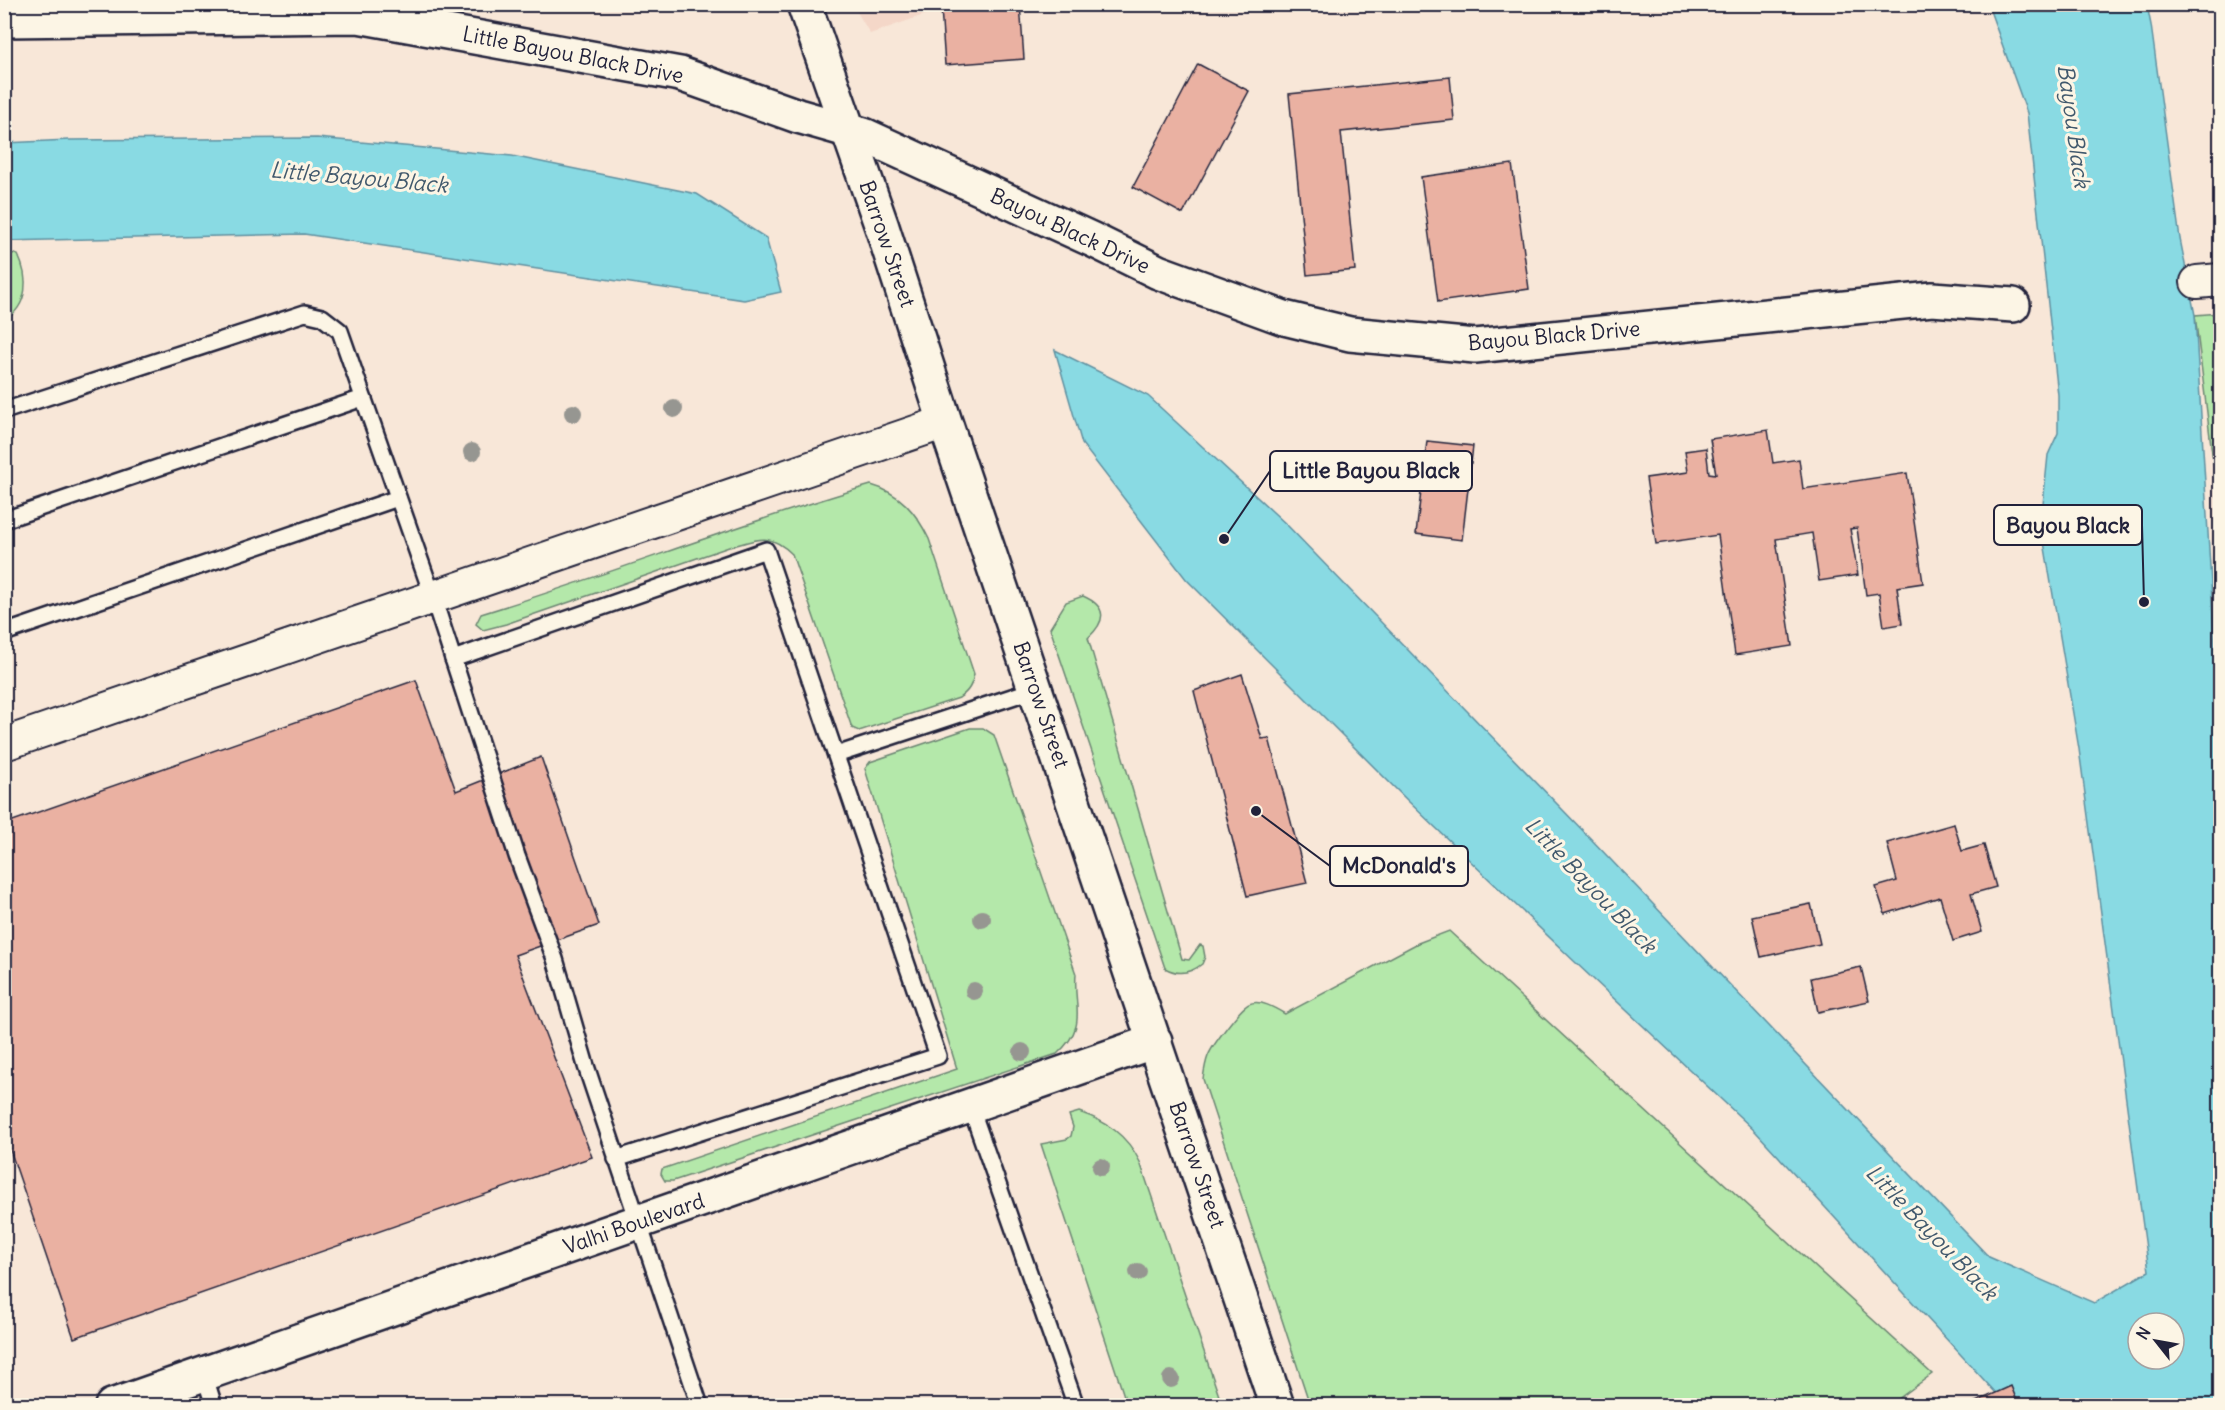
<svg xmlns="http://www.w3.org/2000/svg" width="2225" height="1410" font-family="Delius,sans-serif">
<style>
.built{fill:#f4d7c8}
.green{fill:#b4e8aa;stroke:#6b8572;stroke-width:1.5}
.water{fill:#89dae3;stroke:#6090a0;stroke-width:1.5;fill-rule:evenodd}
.building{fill:#eab1a2;stroke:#22223b;stroke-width:1.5}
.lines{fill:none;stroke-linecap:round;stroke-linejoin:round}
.service-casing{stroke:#22223b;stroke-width:20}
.minor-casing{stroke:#22223b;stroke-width:36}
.tertiary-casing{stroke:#22223b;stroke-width:38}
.secondary-casing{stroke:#22223b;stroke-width:38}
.service{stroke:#fcf5e5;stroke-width:15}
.minor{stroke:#fcf5e5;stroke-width:32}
.tertiary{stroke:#fcf5e5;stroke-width:33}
.secondary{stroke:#fcf5e5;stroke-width:33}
.tree{fill:#969691}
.labels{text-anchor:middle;stroke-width:6;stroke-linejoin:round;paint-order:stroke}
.street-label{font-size:21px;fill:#22223b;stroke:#fcf5e5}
.water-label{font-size:22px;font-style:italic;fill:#41596d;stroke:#fcf5e5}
.leader{fill:none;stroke:#22223b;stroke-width:2}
.callout-dot{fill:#22223b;stroke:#fcf5e5;stroke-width:2}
.callout{fill:#fcf5e5;stroke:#22223b;stroke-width:2}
.callout-label{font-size:22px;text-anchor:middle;font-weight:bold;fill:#22223b}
</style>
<rect width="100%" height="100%" fill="#f8e7d8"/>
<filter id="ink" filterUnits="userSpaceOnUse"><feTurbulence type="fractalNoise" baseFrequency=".0167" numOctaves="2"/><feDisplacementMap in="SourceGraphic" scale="12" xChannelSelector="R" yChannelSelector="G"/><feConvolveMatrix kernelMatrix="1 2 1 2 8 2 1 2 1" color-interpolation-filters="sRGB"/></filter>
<g filter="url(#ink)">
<path class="built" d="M853 5H952L870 34Z"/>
<g class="green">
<path d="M5 251 18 255C29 278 29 305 5 320Z"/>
<path d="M2220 313V518L2195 315Z"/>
<path d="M871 485C900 493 916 512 929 539L974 674C972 685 969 691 959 698L859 731 852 728 792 554C769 531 757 540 729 547L506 624 483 630 476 624 481 614C612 574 739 523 871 485Z"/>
<path d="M1083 596C1108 607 1106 621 1088 638L1182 959 1189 960 1200 945 1203 946 1205 957 1202 964C1191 973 1179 976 1165 968L1050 628 1066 602Z"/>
<path d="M970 728H983L994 735 1076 974C1073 1008 1089 1025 1057 1054L673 1181H665L661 1174 662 1169 957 1069 865 769 870 762Z"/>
<path d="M1449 931 1932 1374 1890 1405H1310L1203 1079C1204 1072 1205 1064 1208 1056 1212 1046 1240 1008 1249 1004 1260 999 1275 1008 1285 1014L1418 943Z"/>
<path d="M1079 1112C1106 1121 1127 1135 1140 1162L1222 1405H1127L1041 1144 1067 1139 1071 1136 1073 1127 1069 1115Z"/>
</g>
<g class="water">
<path d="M1988 5H2147L2151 25 2180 239 2195 315 2220 734V1405H2007L1756 1132 1575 962 1408 801 1186 579 1082 444 1055 350 1148 396 1287 525 1591 839 1989 1257 2094 1303 2149 1271 2079 749 2041 524 2048 455 2058 433V395L2027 113ZM2138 1323H2174V1359H2138Z"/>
<path d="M317 138 512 156 697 194 766 238 781 292 744 300 304 234 5 241V143L69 140Z"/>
</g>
<g class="building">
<path d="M989 4H1020L1024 59 945 65 941 8Z"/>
<path d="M1198 64 1249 91 1183 214 1133 187Z"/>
<path d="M1450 77 1454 120 1341 132 1355 270 1307 275 1289 94Z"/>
<path d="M1512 164 1529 289 1438 302 1421 177Z"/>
<path d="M1768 430 1773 463 1799 459 1803 489 1907 473 1923 583 1897 587 1902 624 1884 627 1879 593 1866 595 1857 528 1850 529 1858 575 1819 581 1812 533 1776 539 1792 646 1735 655 1718 535 1656 544 1646 478 1688 472 1685 451 1706 448 1709 473 1716 474 1710 439Z"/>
<path d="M1427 441 1473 446 1462 540 1416 534Z"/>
<path d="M1242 674 1262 739 1269 738 1307 883 1247 896 1194 691Z"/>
<path d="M416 680 456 791 541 757 599 925 515 955 592 1157 74 1338 4 1132V824Z"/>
<path d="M1954 824 1962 851 1984 845 1996 887 1971 894 1982 932 1953 941 1940 897 1885 914 1876 887 1897 881 1887 843Z"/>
<path d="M1811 904 1820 944 1761 957 1752 916Z"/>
<path d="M1861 967 1869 1001 1818 1012 1811 978Z"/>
<path d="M2011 1386 2019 1406H1967Z"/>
</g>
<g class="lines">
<g class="service-casing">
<g id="service">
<path d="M4 411 305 313 322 317 340 331 433 597 517 856 555 959 586 1066 700 1406"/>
<path d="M4 520 363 398"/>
<path d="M4 633 398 498"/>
<path d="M453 659 766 550 938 1056 616 1159"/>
<path d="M836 755 1036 689"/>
<path d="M970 1105 1076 1406"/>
<path d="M204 1374 214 1406"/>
</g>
</g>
<g class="minor-casing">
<g id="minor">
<path d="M2197 282 2220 280"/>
<path d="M4 744 945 422"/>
</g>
</g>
<g class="tertiary-casing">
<g id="tertiary">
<path d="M847 130 864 135 1093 240 1158 272 1284 318 1350 334 1475 346 1932 299 2013 305"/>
<path d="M112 1406 1155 1041"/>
</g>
</g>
<g class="secondary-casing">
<g id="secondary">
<path d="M804 4 882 227 945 422 1277 1406"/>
<path d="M4 20 358 16 680 74 798 116 847 130"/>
</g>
</g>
<use href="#service" class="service"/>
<use href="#minor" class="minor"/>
<use href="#tertiary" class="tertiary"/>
<use href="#secondary" class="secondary"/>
</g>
<g class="tree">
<circle cx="674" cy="409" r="9"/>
<circle cx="573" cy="413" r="9"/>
<circle cx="472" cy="452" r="9"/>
<circle cx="982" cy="919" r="9"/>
<circle cx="974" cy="991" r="9"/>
<circle cx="1022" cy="1052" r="9"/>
<circle cx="1101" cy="1167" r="9"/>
<circle cx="1138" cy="1272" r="9"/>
<circle cx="1171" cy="1379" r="9"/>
</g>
</g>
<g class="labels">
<g class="street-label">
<text transform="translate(573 55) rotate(11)" y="7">Little Bayou Black Drive</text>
<text transform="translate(1070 231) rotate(25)" y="7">Bayou Black Drive</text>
<text transform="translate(887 244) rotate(71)" y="7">Barrow Street</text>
<text transform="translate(1554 336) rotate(-5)" y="7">Bayou Black Drive</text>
<text transform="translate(1041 705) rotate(71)" y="7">Barrow Street</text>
<text transform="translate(1197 1165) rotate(71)" y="7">Barrow Street</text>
<text transform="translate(634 1224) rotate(-19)" y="7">Valhi Boulevard</text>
</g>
<g class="water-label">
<text transform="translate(2074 126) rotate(82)" y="8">Bayou Black</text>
<text transform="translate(359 177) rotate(5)" y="8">Little Bayou Black</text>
<text transform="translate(1591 885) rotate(46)" y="8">Little Bayou Black</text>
<text transform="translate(1932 1232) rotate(46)" y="8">Little Bayou Black</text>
</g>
</g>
<path class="leader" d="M1224 539L1270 471M2144 602L2142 525M1256 811L1330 866"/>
<g class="callout-dot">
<circle cx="1224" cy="539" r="6"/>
<circle cx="2144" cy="602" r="6"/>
<circle cx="1256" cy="811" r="6"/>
</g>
<g class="callout">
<rect x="1270" y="451" width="202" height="40" rx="6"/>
<rect x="1994" y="505" width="148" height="40" rx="6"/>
<rect x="1330" y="846" width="138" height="40" rx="6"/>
</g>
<g class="callout-label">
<text x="1371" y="478">Little Bayou Black</text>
<text x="2068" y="533">Bayou Black</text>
<text x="1399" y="873">McDonald's</text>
</g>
<rect width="2225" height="1410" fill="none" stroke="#fcf5e5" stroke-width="24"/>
<rect x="12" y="12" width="2201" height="1386" fill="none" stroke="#22223b" stroke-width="2" filter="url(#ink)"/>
<g transform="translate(2156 1341) rotate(301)"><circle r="28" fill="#fcf5e5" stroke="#a5a1a1" stroke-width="1.5"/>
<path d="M0-4.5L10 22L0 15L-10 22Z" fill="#22223b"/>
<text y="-9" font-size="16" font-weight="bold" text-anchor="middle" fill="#22223b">N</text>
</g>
</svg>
